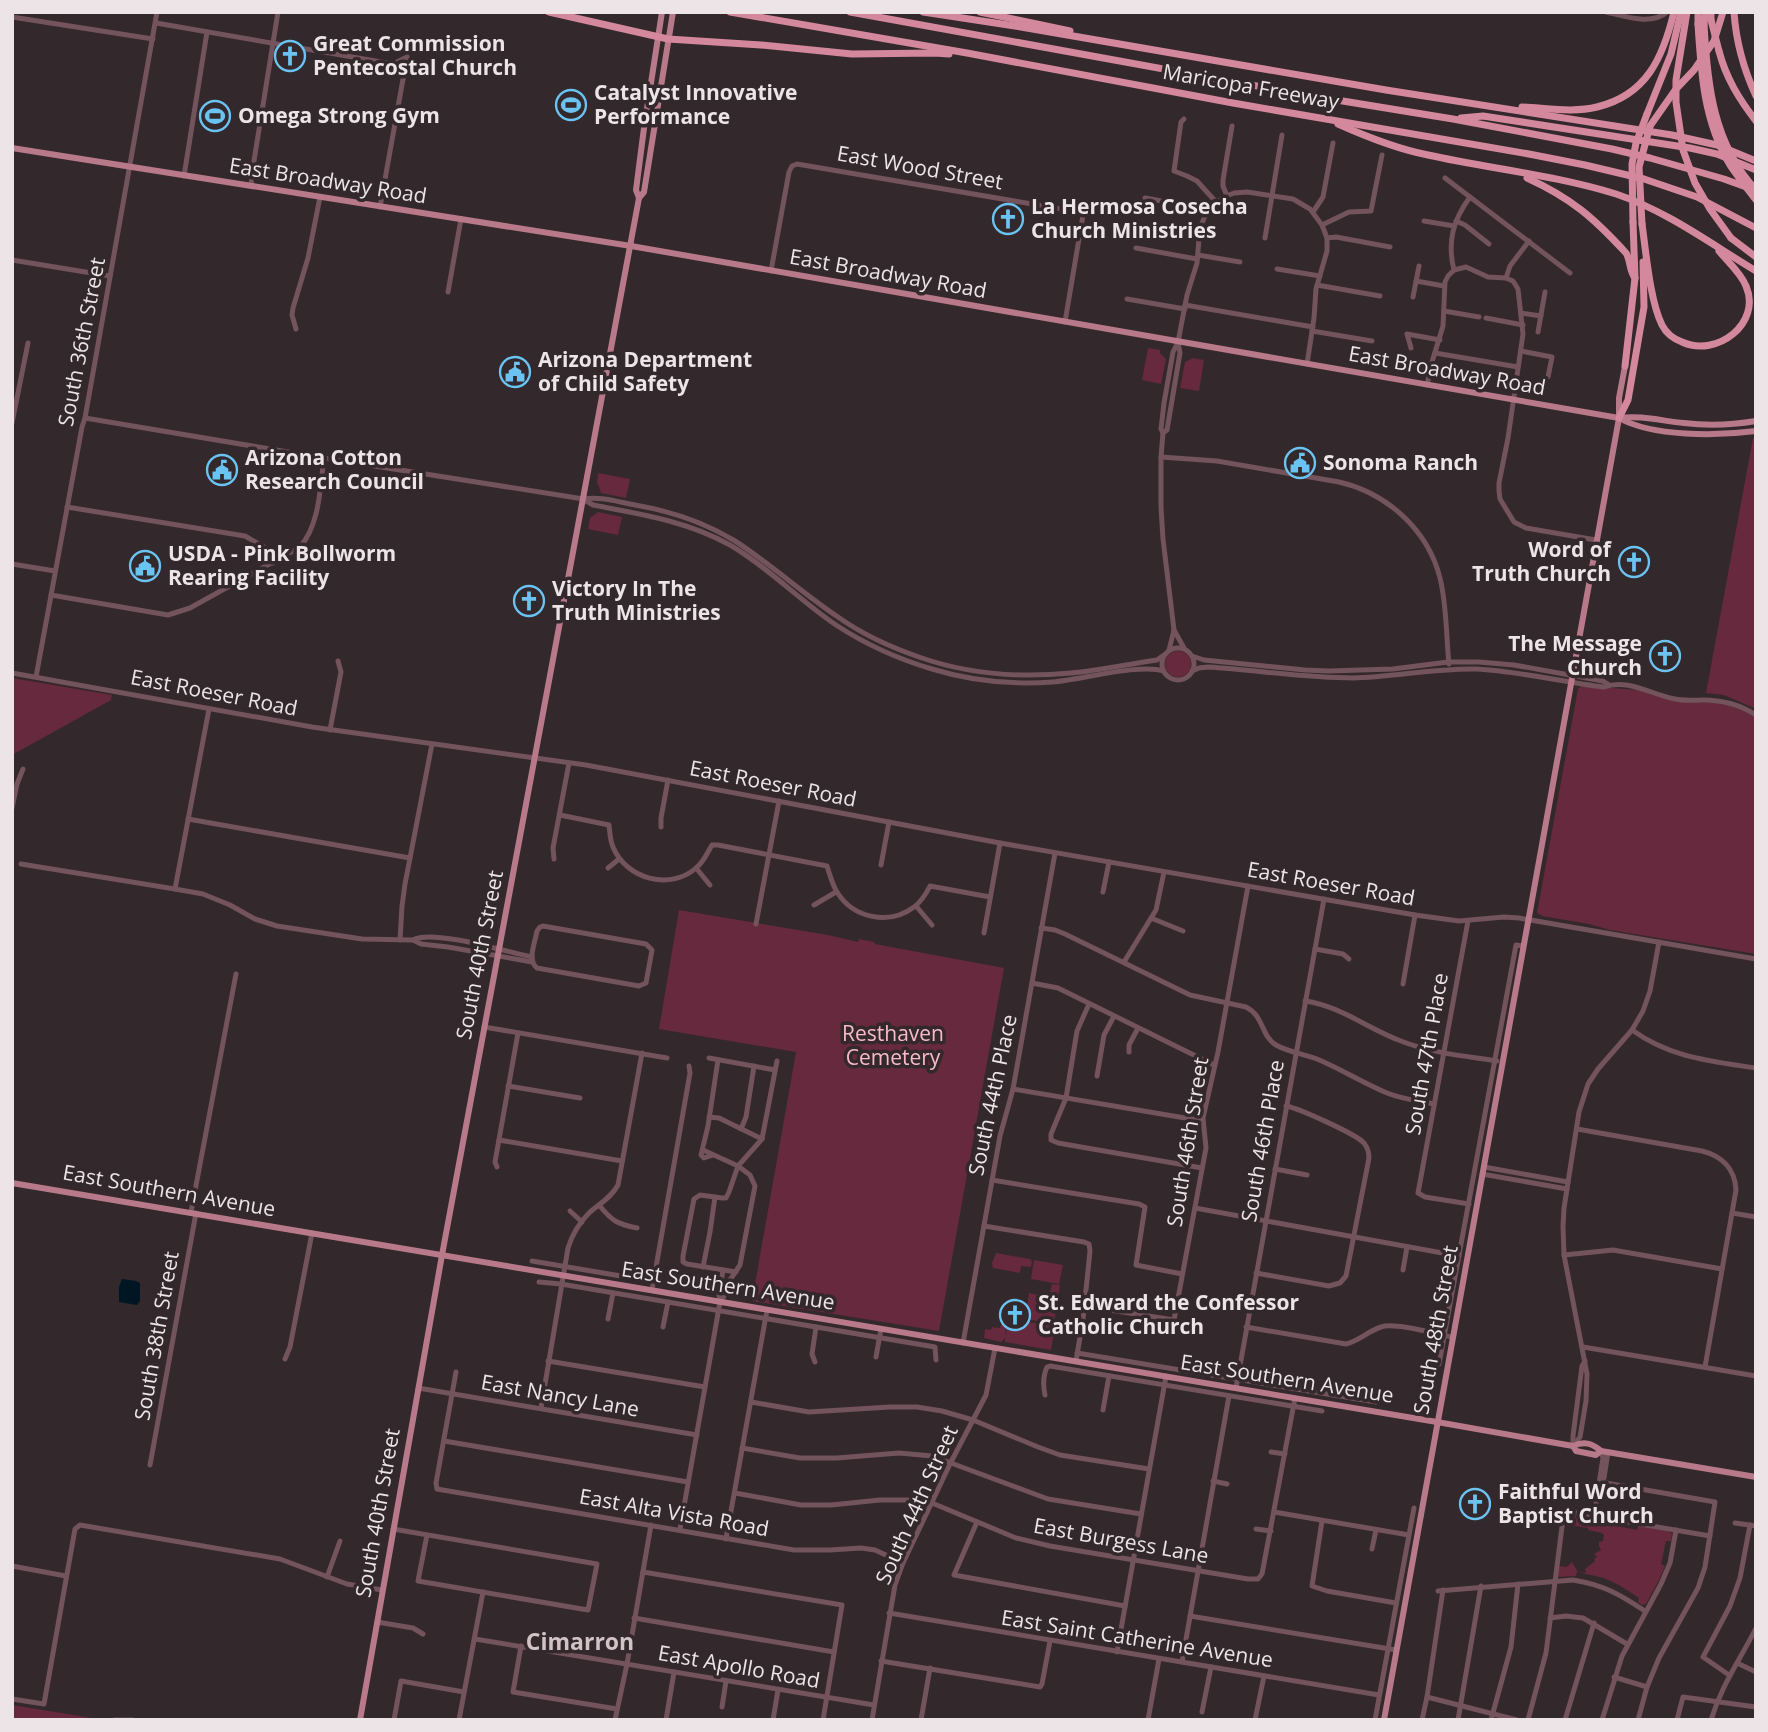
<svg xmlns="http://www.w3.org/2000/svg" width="1768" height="1732" font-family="'Open Sans',sans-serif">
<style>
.green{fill:#67293e}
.water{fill:#001622}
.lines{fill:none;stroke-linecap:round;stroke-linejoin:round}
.minor{stroke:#73535c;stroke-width:5}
.major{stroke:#b8798b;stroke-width:6}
.highway{stroke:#d4889e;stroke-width:7}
.highway-bridge{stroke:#d4889e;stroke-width:7}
.labels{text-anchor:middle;stroke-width:7;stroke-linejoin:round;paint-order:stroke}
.poi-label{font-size:21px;font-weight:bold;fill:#ece4e6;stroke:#33282b;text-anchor:start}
.street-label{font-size:21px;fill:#ece4e6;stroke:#33282b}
.park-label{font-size:21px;fill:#f8b9ca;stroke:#33282b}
.neighbourhood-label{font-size:23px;font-weight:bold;fill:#d2c3c7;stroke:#33282b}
</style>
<rect width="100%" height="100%" fill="#33282b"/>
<g class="green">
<path d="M1148 348 1160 350V353L1166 359 1161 384 1142 380Z"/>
<path d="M1193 358 1204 360 1199 391 1180 388 1185 362Z"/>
<path d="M1753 438H1756V709L1724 695 1706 693Z"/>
<path d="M598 473 630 479 626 498 601 493 598 484H597Z"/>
<path d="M598 512 622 517 618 535 588 529 590 518Z"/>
<circle cx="1178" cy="664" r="13"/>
<path d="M12 678 112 695 111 700 12 755Z"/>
<path d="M1585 686 1638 690 1673 701 1721 703 1745 711 1756 717V954L1610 930 1589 924 1542 916 1537 913 1578 689 1581 686Z"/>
<path d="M679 910 828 935 858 942 859 939 874 942 875 944 1004 968 939 1331 752 1301 796 1052 659 1029Z"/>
<path d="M996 1253 1030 1259 1032 1262 1031 1267 1021 1266 1020 1273 993 1268 992 1263Z"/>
<path d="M1034 1260 1063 1265 1059 1284 1031 1279Z"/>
<path d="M1052 1284 1060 1285 1054 1324 1025 1319 1029 1293 1049 1297Z"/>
<path d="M1023 1321 1055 1326 1051 1350 1005 1342V1338L1001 1342 984 1338 985 1329 991 1330 992 1327 1000 1328 1001 1324 1006 1325 1005 1338 1008 1323 1021 1325Z"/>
<path d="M1568 1515 1611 1522 1612 1525 1637 1530 1638 1525 1670 1532 1672 1534 1671 1541H1666L1661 1564 1665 1566 1659 1580 1646 1604 1642 1605 1638 1602 1639 1598 1619 1585 1604 1578 1577 1572 1576 1576 1557 1577 1558 1566 1567 1567 1572 1562 1578 1572 1586 1573 1585 1569 1595 1561 1594 1559 1597 1557 1594 1554 1601 1550 1599 1546V1542L1603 1541 1604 1535 1602 1533 1588 1530V1528L1569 1525V1523L1565 1522Z"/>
<path d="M12 1705 104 1720H12Z"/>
</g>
<path class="water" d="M122 1279 136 1281 140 1283V1301L137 1305 119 1302V1287Z"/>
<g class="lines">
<g class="minor">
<path d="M1606 12C1625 16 1651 26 1667 12"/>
<path d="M12 17 153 39"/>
<path d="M156 23 393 64 407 57"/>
<path d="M1184 119 1181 122 1174 171 1187 176 1197 181 1216 202"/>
<path d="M184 176 207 32"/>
<path d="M1445 178 1570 273"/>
<path d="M251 186 252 173 278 12"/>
<path d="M1227 196 1223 186V180L1232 126"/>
<path d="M1145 198 1199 208 1207 212"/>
<path d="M380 207 407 57"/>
<path d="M1313 212 1323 197 1333 143"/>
<path d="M1424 221 1454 226"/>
<path d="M1456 221 1465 225 1489 244"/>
<path d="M1322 225 1349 212 1371 211 1382 155"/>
<path d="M1265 238 1282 135"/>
<path d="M1327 238 1336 237 1390 247"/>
<path d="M1529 241 1510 266 1506 278 1513 281 1518 289 1523 334 1508 438 1499 483V491L1500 499 1514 522 1526 528 1596 540"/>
<path d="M1136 248 1197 259"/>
<path d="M1198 255 1240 262"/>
<path d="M12 260 110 276"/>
<path d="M1277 269 1320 276"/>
<path d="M1454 270C1447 242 1453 220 1470 197"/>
<path d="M1454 270 1466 267 1488 277 1506 278"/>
<path d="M771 271 789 172 792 166 797 164 1079 212 1083 215 1065 322"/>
<path d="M1416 281 1444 286"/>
<path d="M1317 285 1380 296"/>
<path d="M448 292 461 219"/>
<path d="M1413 297 1419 266"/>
<path d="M1127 299 1185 309"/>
<path d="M1185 305 1313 327"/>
<path d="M1444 311 1479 317"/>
<path d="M1521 313 1541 316"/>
<path d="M1486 318 1523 325"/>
<path d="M296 329 292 315 293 308 308 258 320 197"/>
<path d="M1312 331 1372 341"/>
<path d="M1538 332 1545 292"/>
<path d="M1411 348 1407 334 1440 340"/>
<path d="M1521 351 1552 357 1548 377"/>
<path d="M1435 353 1518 367"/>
<path d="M1427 385 1432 362 1443 326 1445 282 1448 276 1454 270"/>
<path d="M85 418 324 458 571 497 583 499 593 505C640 514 687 521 730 545 768 567 799 600 836 625 865 644 898 659 932 669 971 681 1012 685 1053 682 1080 680 1141 663 1163 671"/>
<path d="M12 423 28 343"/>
<path d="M1163 433 1167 430 1180 353 1178 342"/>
<path d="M1161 457 1217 461 1339 482C1387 493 1428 530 1440 578 1447 606 1446 636 1449 664"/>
<path d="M583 499C600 496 618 502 635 505 670 511 704 522 735 541 771 564 802 593 838 617 862 634 890 647 919 657 967 674 1020 678 1071 673 1097 671 1124 665 1150 661L1157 660 1164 655"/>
<path d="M67 507 245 536 264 547 273 563"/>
<path d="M12 564 55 571"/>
<path d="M51 595 168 615 190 608 300 547C320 524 320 487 324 458"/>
<path d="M1174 630 1184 648"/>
<circle cx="1178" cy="664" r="16"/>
<path d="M1169 650 1174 630 1163 539 1161 507V457L1163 433 1161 429 1164 403 1173 352 1178 342 1187 295 1197 263 1200 227 1209 208 1224 197 1234 193 1247 192 1293 199 1310 209 1322 225 1327 238V251L1316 289 1314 318 1307 364"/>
<path d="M1192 656 1204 660 1305 670 1329 671 1393 669 1448 662H1479L1514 665 1603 681 1609 685"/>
<path d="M1192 671 1199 668 1208 667C1257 670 1304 678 1353 678 1394 677 1435 668 1476 669 1518 671 1563 682 1604 687 1628 678 1652 695 1675 699 1684 701 1693 700 1703 700 1722 700 1739 704 1756 715"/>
<path d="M12 673 312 727 586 765 1000 843 1415 915 1459 921 1504 917 1519 918 1756 959"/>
<path d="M36 677 82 427 85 418 157 12"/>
<path d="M330 730 341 672 338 661"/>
<path d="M12 808 17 784 23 769"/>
<path d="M560 815 609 825C610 833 610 840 613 847 626 879 670 891 696 868 704 862 707 853 712 845H718L827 866C830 875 832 884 837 892 853 918 889 926 914 907 921 902 926 894 930 886L990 897"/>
<path d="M188 819 410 858"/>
<path d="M661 827V818L668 780"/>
<path d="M554 859 553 848 569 763"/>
<path d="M21 864 175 889 203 894 230 905 255 919 277 926 362 939 413 940 421 944 448 947 532 962"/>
<path d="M881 865 889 822"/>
<path d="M608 868 619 859"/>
<path d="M696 868 710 885"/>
<path d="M175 889 209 709"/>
<path d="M1103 892 1109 862"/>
<path d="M814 905 836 892"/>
<path d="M916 906 932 925"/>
<path d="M1151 918 1183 931"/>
<path d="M1468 921 1418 1193 1425 1197 1469 1204"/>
<path d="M756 924 779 801"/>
<path d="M543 926 646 944 652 950 646 983 639 986 537 968C527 960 535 943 537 931L540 927Z"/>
<path d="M1041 928 1055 930 1065 934 1190 995 1246 1007C1264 1016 1261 1036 1276 1045 1288 1052 1304 1054 1317 1059 1341 1069 1363 1083 1387 1093 1402 1099 1418 1101 1434 1104"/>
<path d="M984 933 1000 843"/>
<path d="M400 940 402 906 405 884 432 744"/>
<path d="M413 940C433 929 507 952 532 957"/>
<path d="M1315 949 1343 954 1349 959"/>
<path d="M1124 962 1156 910 1164 872"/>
<path d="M1032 983 1058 988 1214 1065"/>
<path d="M1403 984 1415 915"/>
<path d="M1305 1001C1341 1006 1368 1029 1401 1041 1431 1053 1465 1056 1497 1061"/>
<path d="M1089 1004 1077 1031 1066 1098 1051 1134V1140L1058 1143 1202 1168"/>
<path d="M484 1027 667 1058"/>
<path d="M1632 1030C1671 1058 1710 1061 1756 1068"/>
<path d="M1129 1052V1045L1138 1028"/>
<path d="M709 1058 775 1070"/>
<path d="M1097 1076 1104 1035 1114 1016"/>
<path d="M508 1086 580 1098"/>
<path d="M1013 1089 1203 1121"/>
<path d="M709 1117 719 1118 762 1139"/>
<path d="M741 1129 746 1117 754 1066"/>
<path d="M1577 1129 1702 1151C1722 1156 1735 1169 1736 1190L1705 1367"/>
<path d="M499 1140 622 1161"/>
<path d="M713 1155 704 1158 701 1155 708 1126 718 1060"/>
<path d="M497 1167 495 1162 518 1033"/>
<path d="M1484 1167 1568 1182"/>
<path d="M1275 1169 1307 1175"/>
<path d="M1482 1174 1567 1189"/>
<path d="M992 1180 1139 1204 1145 1207 1136 1265 1182 1274"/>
<path d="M599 1205C612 1221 617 1224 637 1228"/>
<path d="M1195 1208 1459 1256"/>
<path d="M570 1211 582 1222"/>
<path d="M191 1212 236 974"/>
<path d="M1732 1213 1756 1217"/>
<path d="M984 1226 1084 1242 1089 1244 1090 1251 1083 1319 1076 1361"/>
<path d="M1564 1255 1613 1250 1722 1269"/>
<path d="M532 1261 627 1277"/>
<path d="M703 1267 710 1232 715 1197"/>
<path d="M1403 1270 1407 1247"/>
<path d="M736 1272 687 1264 683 1262V1256L694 1199 700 1195 722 1198H726L729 1192 738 1166 762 1139 777 1061"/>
<path d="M1256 1273 1329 1286 1340 1283 1346 1276 1369 1158C1369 1152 1368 1148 1364 1143 1356 1134 1298 1108 1286 1106"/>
<path d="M539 1282 561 1284 935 1347 936 1360"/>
<path d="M652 1290 690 1073 689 1066"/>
<path d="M720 1302 719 1295 723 1270"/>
<path d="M1084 1306 1174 1320 1206 1148 1203 1118 1218 1052 1248 886"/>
<path d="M608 1319 613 1293"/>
<path d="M663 1327 668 1302"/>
<path d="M1246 1327 1346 1344C1359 1341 1368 1331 1381 1327 1394 1322 1436 1334 1452 1337"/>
<path d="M963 1343 1000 1136 1013 1089 1055 853"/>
<path d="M1583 1347 1756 1376"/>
<path d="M1077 1353 1376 1402"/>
<path d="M876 1357 881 1329"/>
<path d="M285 1359 290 1347 312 1233"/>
<path d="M548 1361 705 1387"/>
<path d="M815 1362 812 1354 816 1327"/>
<path d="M1439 1364 1516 945 1523 946"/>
<path d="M456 1372 436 1483 437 1489 794 1550H830L861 1548 875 1550 903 1563"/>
<path d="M418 1388 697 1435"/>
<path d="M1236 1388 1324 899"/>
<path d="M1045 1395C1043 1386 1043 1376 1047 1367L1050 1366 1322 1411"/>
<path d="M751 1402 809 1412 890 1407H917L942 1411 973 1420 1038 1447 1060 1455 1149 1469"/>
<path d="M541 1408 568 1248C572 1235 579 1223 589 1213 599 1204 611 1198 618 1185L642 1053"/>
<path d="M1103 1410 1109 1376"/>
<path d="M444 1441 688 1482"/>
<path d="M1573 1446 1580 1437 1586 1401 1587 1374 1564 1255 1563 1226 1564 1208 1579 1112 1588 1084 1598 1069 1632 1030 1643 1011 1650 991 1659 942"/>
<path d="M1573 1446V1436L1582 1366 1585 1361"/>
<path d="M742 1448 800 1458H837L899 1453 932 1456 1048 1499 1141 1514"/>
<path d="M1271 1452 1285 1454"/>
<path d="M150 1465 196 1213"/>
<path d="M1213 1481 1227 1484"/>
<path d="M1600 1482 1715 1502 1705 1567 1698 1588 1659 1658 1647 1687 1638 1720"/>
<path d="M1600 1482 1604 1478 1608 1452"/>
<path d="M735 1493 801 1505H831L880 1500H907L932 1503 1016 1538 1050 1546 1248 1579H1258L1262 1574 1295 1398"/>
<path d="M1274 1512 1409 1535"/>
<path d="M1594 1516 1603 1458 1601 1451"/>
<path d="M1322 1521 1312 1586 1327 1591 1396 1603"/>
<path d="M977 1522 954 1575 1125 1606"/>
<path d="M1735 1523 1756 1526"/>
<path d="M393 1529 597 1564 588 1610 418 1581 427 1535"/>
<path d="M680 1529 720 1302 724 1296 726 1286 740 1265 755 1186 750 1175 738 1166 703 1150"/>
<path d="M1256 1529 1271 1531"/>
<path d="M726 1539 767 1310"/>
<path d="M1372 1549 1376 1530"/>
<path d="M12 1566 66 1576"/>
<path d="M643 1572 842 1605 823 1720"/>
<path d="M327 1577 340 1541"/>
<path d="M1438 1591 1573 1580C1604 1585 1619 1594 1645 1611"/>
<path d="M889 1613 1379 1695"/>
<path d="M1190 1616 1396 1650"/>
<path d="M634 1618 834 1652"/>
<path d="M1550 1618 1566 1616 1583 1618 1627 1644"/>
<path d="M377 1622 413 1628 423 1634"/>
<path d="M475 1639 874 1705"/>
<path d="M521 1646 513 1692 617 1709"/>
<path d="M1117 1652 1166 1376"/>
<path d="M881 1661 1040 1687 1042 1684 1050 1641"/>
<path d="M1182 1662 1229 1396"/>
<path d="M1737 1663 1756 1672"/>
<path d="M1729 1675 1703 1657 1730 1606 1740 1578 1750 1525"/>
<path d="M1614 1677 1647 1687"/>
<path d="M1427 1697 1517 1720"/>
<path d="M12 1699 44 1704 75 1529 80 1525 280 1559 347 1584 382 1590"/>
<path d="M722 1707 726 1681"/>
<path d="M1202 1712 1211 1667"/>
<path d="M114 1720H133"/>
<path d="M394 1720 401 1681 464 1692"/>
<path d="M459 1720 483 1592"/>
<path d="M615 1720 627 1664 651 1525"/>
<path d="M666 1720 674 1672"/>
<path d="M773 1720 778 1690"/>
<path d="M872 1720 895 1585 903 1563 951 1462 986 1395 995 1348"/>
<path d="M921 1720 930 1668"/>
<path d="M1148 1720 1159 1659"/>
<path d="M1255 1720 1264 1676"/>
<path d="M1375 1720 1414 1508"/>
<path d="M1422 1720 1427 1697 1443 1590"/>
<path d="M1458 1720 1481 1586"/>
<path d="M1491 1720 1511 1647 1518 1584"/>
<path d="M1528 1720 1546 1653 1564 1511 1710 1536"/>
<path d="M1565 1720 1594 1623"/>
<path d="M1602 1720 1622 1656 1661 1584 1670 1563 1676 1530"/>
<path d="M1677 1720 1683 1697 1756 1707"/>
<path d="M1711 1720C1722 1684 1740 1660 1756 1628"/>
</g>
<g class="major">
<path d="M12 148 631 246 1619 418C1653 437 1717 436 1756 431"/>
<path d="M639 198 636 190 644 128 662 12"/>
<path d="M1619 418C1641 415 1662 421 1684 423 1708 426 1732 425 1756 421"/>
<path d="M12 1183 1437 1422 1573 1446 1576 1451 1596 1455 1601 1451"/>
<path d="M1573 1446C1584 1441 1592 1443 1601 1451L1756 1477"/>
<path d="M360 1720 442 1255 639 198 644 192 673 12"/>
<path d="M1384 1720 1619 418V398L1625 366"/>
</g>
<g class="highway">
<path d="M549 12 668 39 761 45 852 54 935 53 949 54"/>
<path d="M730 12 967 53 1233 103 1529 154 1585 165 1644 179 1697 197 1756 228"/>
<path d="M850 12 1312 96 1453 119 1612 149 1650 158 1724 179 1749 188"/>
<path d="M923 12 1015 26 1386 90 1672 135 1717 145 1756 161"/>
<path d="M980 12 1070 31"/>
<path d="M1711 12V20"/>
<path d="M1734 12C1736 42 1743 68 1756 96"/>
<path d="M1698 24V12"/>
<path d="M1704 24 1705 12"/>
<path d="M1719 51C1726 78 1739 99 1756 121"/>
<path d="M1522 107C1546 108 1574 113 1597 107 1647 95 1663 57 1674 12"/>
<path d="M1647 114 1671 54 1681 12"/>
<path d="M1461 118 1483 116 1690 148 1717 154 1756 170"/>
<path d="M1338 124C1367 137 1397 149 1428 155 1491 169 1555 175 1616 194 1667 211 1711 244 1756 271"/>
<path d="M1650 126 1676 89 1694 70 1714 41 1723 12"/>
<path d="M1527 178C1571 198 1594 218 1626 253 1631 261 1629 271 1635 278"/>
<path d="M1642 224C1646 252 1650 301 1662 325 1666 333 1674 339 1682 342 1717 358 1762 323 1746 286 1741 273 1728 262 1719 251"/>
<path d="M1731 238 1756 257"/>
<path d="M1625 366 1635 278 1633 222"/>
<path d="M1619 418 1628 400 1644 307 1643 262"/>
</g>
<g class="highway-bridge">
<path d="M1687 12 1676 80V102L1683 150 1695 183 1710 209 1731 238"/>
<path d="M1711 20 1719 51"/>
<path d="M1698 24C1701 73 1704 122 1730 165 1738 177 1747 188 1756 200"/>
<path d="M1704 24C1707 83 1713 144 1756 190"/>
<path d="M1633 222 1632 164 1636 143 1647 114"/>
<path d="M1642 224 1639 167 1650 126"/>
</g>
</g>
<defs>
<g id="church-ring" transform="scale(1.575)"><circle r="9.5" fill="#33282b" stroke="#6ac3f1" stroke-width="1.5"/><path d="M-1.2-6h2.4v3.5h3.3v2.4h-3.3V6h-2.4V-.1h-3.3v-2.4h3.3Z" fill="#6ac3f1"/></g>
<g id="stadium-ring" transform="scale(1.575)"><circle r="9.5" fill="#33282b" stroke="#6ac3f1" stroke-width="1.5"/><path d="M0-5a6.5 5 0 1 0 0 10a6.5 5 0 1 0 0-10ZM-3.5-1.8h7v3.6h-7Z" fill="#6ac3f1"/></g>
<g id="civic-ring" transform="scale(1.575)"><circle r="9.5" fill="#33282b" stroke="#6ac3f1" stroke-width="1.5"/><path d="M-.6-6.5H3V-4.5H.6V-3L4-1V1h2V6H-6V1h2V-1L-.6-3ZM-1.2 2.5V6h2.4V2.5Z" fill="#6ac3f1"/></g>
</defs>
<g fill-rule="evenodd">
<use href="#church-ring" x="290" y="56"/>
<use href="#stadium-ring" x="571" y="105"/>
<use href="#stadium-ring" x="215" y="116"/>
<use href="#church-ring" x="1008" y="219"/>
<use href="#civic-ring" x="515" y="372"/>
<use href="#civic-ring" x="1300" y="463"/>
<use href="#civic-ring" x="222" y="470"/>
<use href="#church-ring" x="1634" y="562"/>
<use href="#civic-ring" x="145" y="566"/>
<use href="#church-ring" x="529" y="601"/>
<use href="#church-ring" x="1665" y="656"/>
<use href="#church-ring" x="1015" y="1315"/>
<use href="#church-ring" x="1475" y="1504"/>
</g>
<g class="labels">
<g class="poi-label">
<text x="313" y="51">Great Commission<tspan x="313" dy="24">Pentecostal Church</tspan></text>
<text x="594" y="100">Catalyst Innovative<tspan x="594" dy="24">Performance</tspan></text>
<text x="238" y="123">Omega Strong Gym</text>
<text x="1031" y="214">La Hermosa Cosecha<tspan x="1031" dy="24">Church Ministries</tspan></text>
<text x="538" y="367">Arizona Department<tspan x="538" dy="24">of Child Safety</tspan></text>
<text x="245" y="465">Arizona Cotton<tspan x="245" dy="24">Research Council</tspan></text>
<text x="1323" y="470">Sonoma Ranch</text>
<text x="1611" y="557" text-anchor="end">Word of<tspan x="1611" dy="24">Truth Church</tspan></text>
<text x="168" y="561">USDA - Pink Bollworm<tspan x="168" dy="24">Rearing Facility</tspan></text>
<text x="552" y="596">Victory In The<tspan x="552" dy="24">Truth Ministries</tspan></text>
<text x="1642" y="651" text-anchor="end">The Message<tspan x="1642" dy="24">Church</tspan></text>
<text x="1038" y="1310">St. Edward the Confessor<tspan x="1038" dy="24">Catholic Church</tspan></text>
<text x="1498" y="1499">Faithful Word<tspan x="1498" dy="24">Baptist Church</tspan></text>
</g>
<g class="street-label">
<text transform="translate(1251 87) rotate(10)" y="7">Maricopa Freeway</text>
<text transform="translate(920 168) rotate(10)" y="7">East Wood Street</text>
<text transform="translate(328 181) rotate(9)" y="7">East Broadway Road</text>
<text transform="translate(888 274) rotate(10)" y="7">East Broadway Road</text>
<text transform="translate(82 342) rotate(-79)" y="7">South 36th Street</text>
<text transform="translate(1447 371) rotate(10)" y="7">East Broadway Road</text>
<text transform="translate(214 693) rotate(11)" y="7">East Roeser Road</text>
<text transform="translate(773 784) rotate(11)" y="7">East Roeser Road</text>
<text transform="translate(1331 884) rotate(10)" y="7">East Roeser Road</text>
<text transform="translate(480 955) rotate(-79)" y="7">South 40th Street</text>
<text transform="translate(1427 1054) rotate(-80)" y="7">South 47th Place</text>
<text transform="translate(993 1095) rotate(-78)" y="7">South 44th Place</text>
<text transform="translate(1263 1141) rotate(-80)" y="7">South 46th Place</text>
<text transform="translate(1188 1142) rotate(-81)" y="7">South 46th Street</text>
<text transform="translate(169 1191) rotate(10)" y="7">East Southern Avenue</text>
<text transform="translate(728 1286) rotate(9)" y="7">East Southern Avenue</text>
<text transform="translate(1436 1330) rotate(-80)" y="7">South 48th Street</text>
<text transform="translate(157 1336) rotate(-80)" y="7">South 38th Street</text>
<text transform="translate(1287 1379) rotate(9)" y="7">East Southern Avenue</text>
<text transform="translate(560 1396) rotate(10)" y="7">East Nancy Lane</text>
<text transform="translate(917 1505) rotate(-66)" y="7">South 44th Street</text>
<text transform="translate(378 1513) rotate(-80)" y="7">South 40th Street</text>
<text transform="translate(674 1513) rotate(10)" y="7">East Alta Vista Road</text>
<text transform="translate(1121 1541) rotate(10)" y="7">East Burgess Lane</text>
<text transform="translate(1137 1639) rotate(9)" y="7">East Saint Catherine Avenue</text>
<text transform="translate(739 1667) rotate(10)" y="7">East Apollo Road</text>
</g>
<g class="park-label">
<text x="893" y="1041">Resthaven<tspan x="893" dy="24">Cemetery</tspan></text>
</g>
<g class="neighbourhood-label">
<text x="580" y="1650">Cimarron</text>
</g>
</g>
<rect width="1768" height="1732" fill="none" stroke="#ece4e6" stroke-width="28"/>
</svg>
